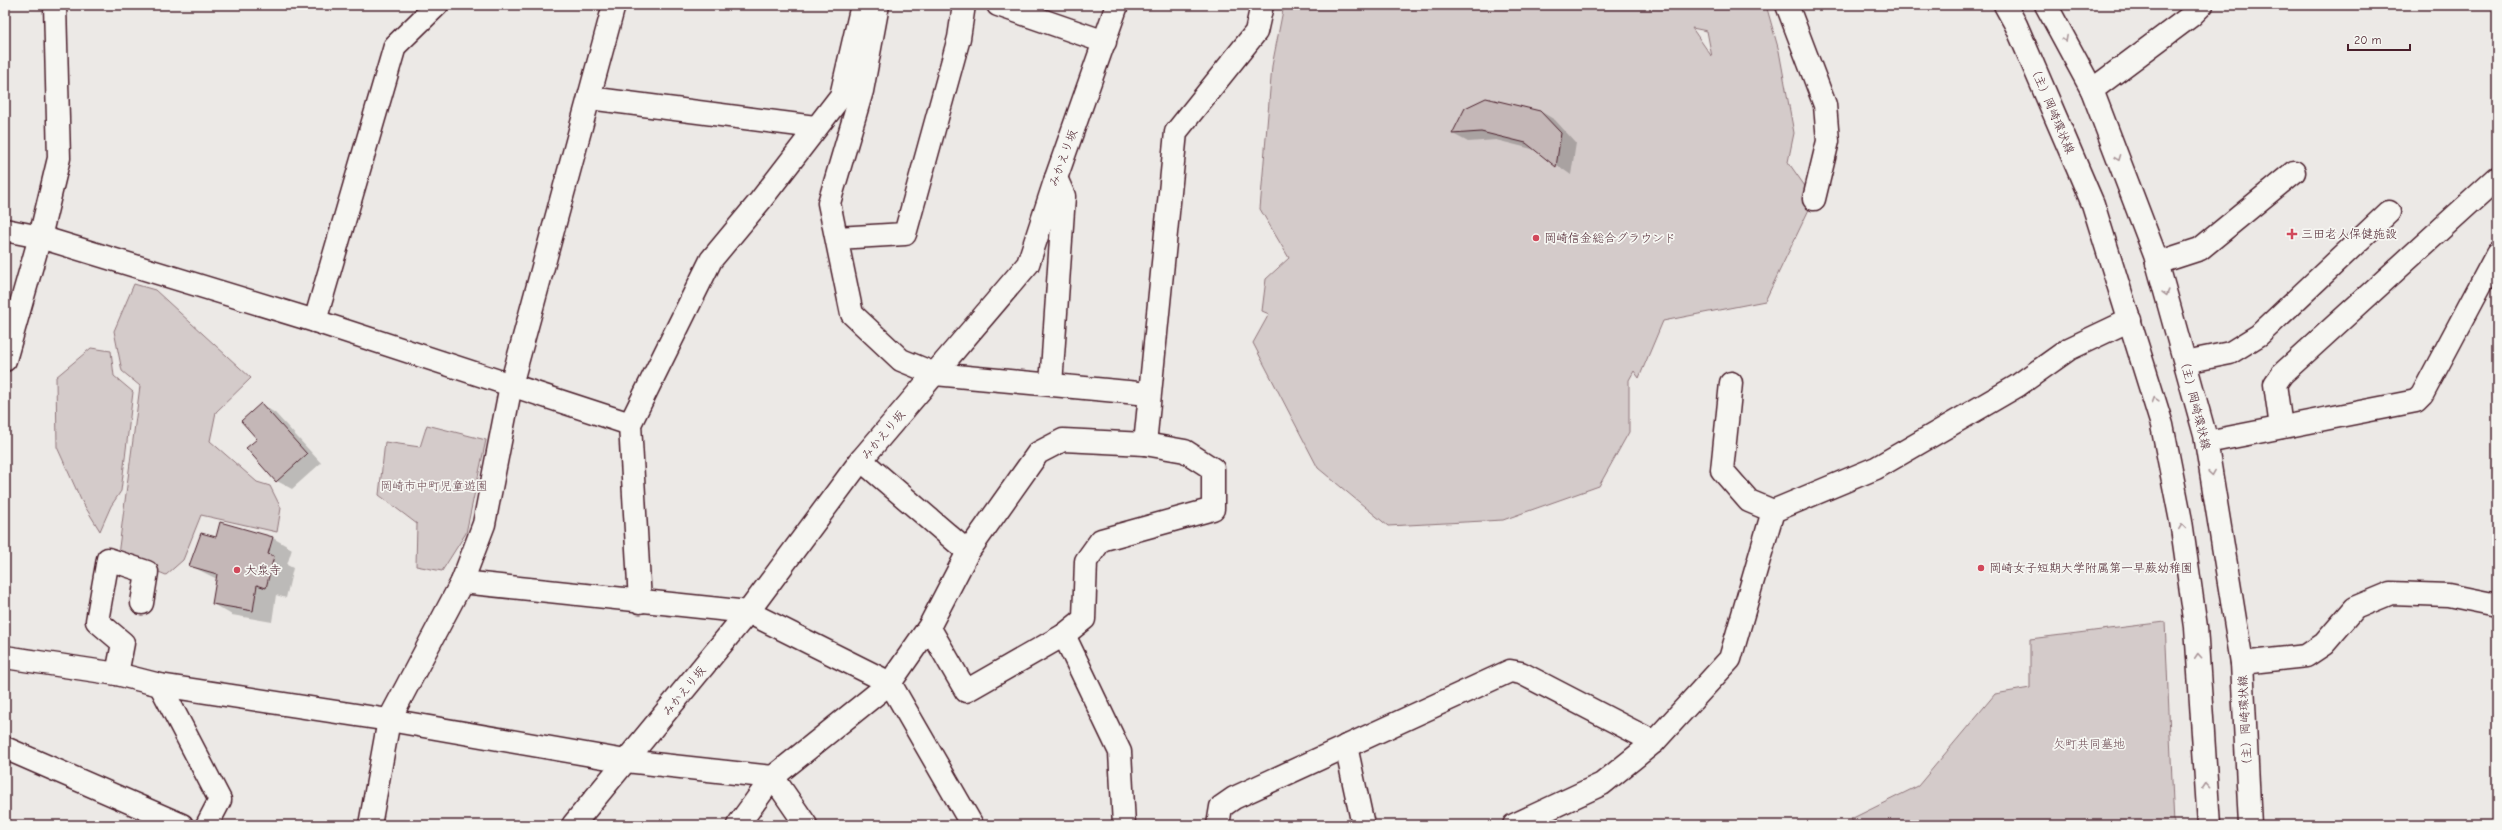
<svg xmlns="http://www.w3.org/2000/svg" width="2502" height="830" font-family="'Comic Neue','Klee One',sans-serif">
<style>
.green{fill:#d4cbca;stroke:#8f757a;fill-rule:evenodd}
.shadow{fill:#0003}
.building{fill:#c4b7b7;stroke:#4a1f2b}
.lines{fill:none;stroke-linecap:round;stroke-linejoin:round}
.minor-casing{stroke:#4a1f2b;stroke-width:25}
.major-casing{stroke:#4a1f2b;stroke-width:25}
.minor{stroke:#f6f6f2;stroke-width:22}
.major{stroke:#f6f6f2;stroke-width:22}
.oneway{stroke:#a99598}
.poi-dot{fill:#d1495b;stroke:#f6f6f2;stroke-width:1.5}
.labels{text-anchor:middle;stroke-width:3.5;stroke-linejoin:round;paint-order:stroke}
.street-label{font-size:12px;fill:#4a1f2b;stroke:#f6f6f2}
.poi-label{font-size:12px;fill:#4a1f2b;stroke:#f6f6f2;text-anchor:start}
.park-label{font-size:12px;fill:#6c4a53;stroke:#f6f6f2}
</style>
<rect width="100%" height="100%" fill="#ece9e6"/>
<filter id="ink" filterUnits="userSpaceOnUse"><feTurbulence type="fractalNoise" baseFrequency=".025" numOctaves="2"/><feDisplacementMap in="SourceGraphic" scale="8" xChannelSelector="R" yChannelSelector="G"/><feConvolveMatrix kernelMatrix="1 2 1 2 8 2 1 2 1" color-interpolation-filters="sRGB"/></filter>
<g filter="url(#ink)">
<g class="green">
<path d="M1284 5H1766L1779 51 1794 133 1788 162 1814 199 1765 301 1663 321 1639 378 1634 371 1629 380V432L1599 486 1503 520 1388 526 1318 468 1253 343 1269 314 1262 311 1266 279 1289 258 1260 209 1272 66ZM1692 28 1707 31 1712 57Z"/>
<path d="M134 284 155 290 251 378 216 412 210 441 257 482 270 486 281 508 277 532 201 515 183 560 166 575 118 555 140 386 122 371 114 331Z"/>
<path d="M91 348 111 351 114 376 133 392 121 491 111 506 100 531 81 500 57 447 56 377Z"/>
<path d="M427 425 486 440 466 533 442 571 416 566 417 524 379 495 385 442 420 447Z"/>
<path d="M2165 622 2174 825H1855L1851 819 1918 786 1995 694 2030 688V639Z"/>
</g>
<g class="shadow">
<path d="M1540 111 1555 120 1576 143 1571 175 1536 150 1496 140 1468 142 1453 134Z"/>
<path d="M261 404 275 413 321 463 292 489 277 481 258 439Z"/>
<path d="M221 523 273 538 292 549 287 565 293 568 286 598 276 595 272 622 232 615 213 604 217 579 191 566 216 538Z"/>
</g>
<g class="building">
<path d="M1486 98 1540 111 1561 133 1556 167 1526 143 1481 132 1452 134 1465 108Z"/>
<path d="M261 403 307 454 276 482 246 448 257 439 241 421Z"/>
<path d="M220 522 273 537 268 554 274 556 266 588 257 585 253 611 212 604 217 574 189 566 201 533 216 537Z"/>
</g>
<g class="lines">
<g class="minor-casing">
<g id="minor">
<path d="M878 5 862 91 829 203 852 314 901 360 935 374 1149 394"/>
<path d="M998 5 1105 42"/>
<path d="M1787 5 1825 105 1828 141 1814 199"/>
<path d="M2092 90 2191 16 2202 5"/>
<path d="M589 98 815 127"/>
<path d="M5 230 40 237 315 321 630 424"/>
<path d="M837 238 905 234 959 38 964 5"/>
<path d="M2157 263 2200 249 2294 172"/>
<path d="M315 321 395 46 437 5"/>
<path d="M5 360 40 237 59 158 55 5"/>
<path d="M2185 362 2230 353 2259 335 2389 212"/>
<path d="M1731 383 1722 470 1749 501 1773 511"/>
<path d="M1051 385 1064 196 1056 178"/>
<path d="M2281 427 2275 384 2282 374 2497 178"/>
<path d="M2207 442 2416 401 2422 395 2497 254"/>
<path d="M1145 444 1176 132 1256 32 1262 5"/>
<path d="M861 460 968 552"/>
<path d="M462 582 748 612 890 683 972 825"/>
<path d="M640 602 630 424 711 260 760 201 841 96 862 5"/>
<path d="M1064 635 1120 752 1124 825"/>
<path d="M5 657 117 674 160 685 389 720 626 761 773 777 806 825"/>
<path d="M2242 663 2306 656 2324 644 2355 608 2391 593 2448 595 2497 605"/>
<path d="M117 674 123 643 97 621 108 559 147 572 142 603"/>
<path d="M160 685 220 800 207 825"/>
<path d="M1346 746 1363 825"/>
<path d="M5 748 182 825"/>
<path d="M370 825 389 720 462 582 484 524 511 385 614 5"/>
<path d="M573 825 748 612 861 460 1028 264 1056 178 1117 5"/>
<path d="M738 825 773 777 890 683 929 627 968 552 1038 453 1063 440 1145 444 1185 451 1213 469V509L1101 540 1086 561 1084 619 1064 635 966 691 929 627"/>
<path d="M1218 825 1221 807 1234 798 1510 671 1521 673 1654 742"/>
<path d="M1514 825 1602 784 1654 742 1730 659 1773 511 1876 468 2017 386 2069 349 2130 320"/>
</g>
</g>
<g class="major-casing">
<g id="major">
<path d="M2005 5 2016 25 2093 204 2162 425 2181 521 2196 627 2209 825"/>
<path d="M2046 5 2092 90 2155 255 2205 435 2242 663 2250 825"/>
</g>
</g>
<use href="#minor" class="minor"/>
<use href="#major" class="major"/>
</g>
<defs><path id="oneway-chevron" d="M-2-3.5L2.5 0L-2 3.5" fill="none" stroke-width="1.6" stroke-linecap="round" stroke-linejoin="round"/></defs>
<g class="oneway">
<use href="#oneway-chevron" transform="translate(2065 39) rotate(62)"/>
<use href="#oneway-chevron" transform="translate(2118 158) rotate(69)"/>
<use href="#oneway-chevron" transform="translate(2166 293) rotate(74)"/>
<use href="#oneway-chevron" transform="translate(2155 400) rotate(-107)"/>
<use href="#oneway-chevron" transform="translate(2212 473) rotate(81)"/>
<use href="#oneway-chevron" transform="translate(2182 527) rotate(-98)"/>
<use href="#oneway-chevron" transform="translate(2198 656) rotate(-94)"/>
<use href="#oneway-chevron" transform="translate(2206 786) rotate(-94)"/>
</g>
</g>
<g class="poi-dot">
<path d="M2290 228h4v4h4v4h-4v4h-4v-4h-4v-4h4z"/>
<circle cx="1536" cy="238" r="4"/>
<circle cx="1981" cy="568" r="4"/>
<circle cx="237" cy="570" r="4"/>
</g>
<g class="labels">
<g class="street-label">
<text transform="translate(2052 109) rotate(67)" y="4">（主）岡崎環状線</text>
<text transform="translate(1063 158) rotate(-70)" y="4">みかえり坂</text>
<text transform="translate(2195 403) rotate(76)" y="4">（主）岡崎環状線</text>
<text transform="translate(883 435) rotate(-50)" y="4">みかえり坂</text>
<text transform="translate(684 691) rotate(-51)" y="4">みかえり坂</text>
<text transform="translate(2245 723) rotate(-93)" y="4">（主）岡崎環状線</text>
</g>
<g class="poi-label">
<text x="2301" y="238">三田老人保健施設</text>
<text x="1544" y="242">岡崎信金総合グラウンド</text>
<text x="1989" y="572">岡崎女子短期大学附属第一早蕨幼稚園</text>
<text x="245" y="574">大泉寺</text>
</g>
<g class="park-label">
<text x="434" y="490">岡崎市中町児童遊園</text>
<text x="2089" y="748">欠町共同墓地</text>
</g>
</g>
<rect width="2502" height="830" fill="none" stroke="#f6f6f2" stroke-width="20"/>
<rect x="10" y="10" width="2482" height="810" fill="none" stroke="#4a1f2b" stroke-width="1.5" filter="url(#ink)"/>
<path d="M2348 44v6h62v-6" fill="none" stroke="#4a1f2b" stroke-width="2"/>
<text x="2354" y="44" font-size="12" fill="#4a1f2b" stroke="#f6f6f2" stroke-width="3" paint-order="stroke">20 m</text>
</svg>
